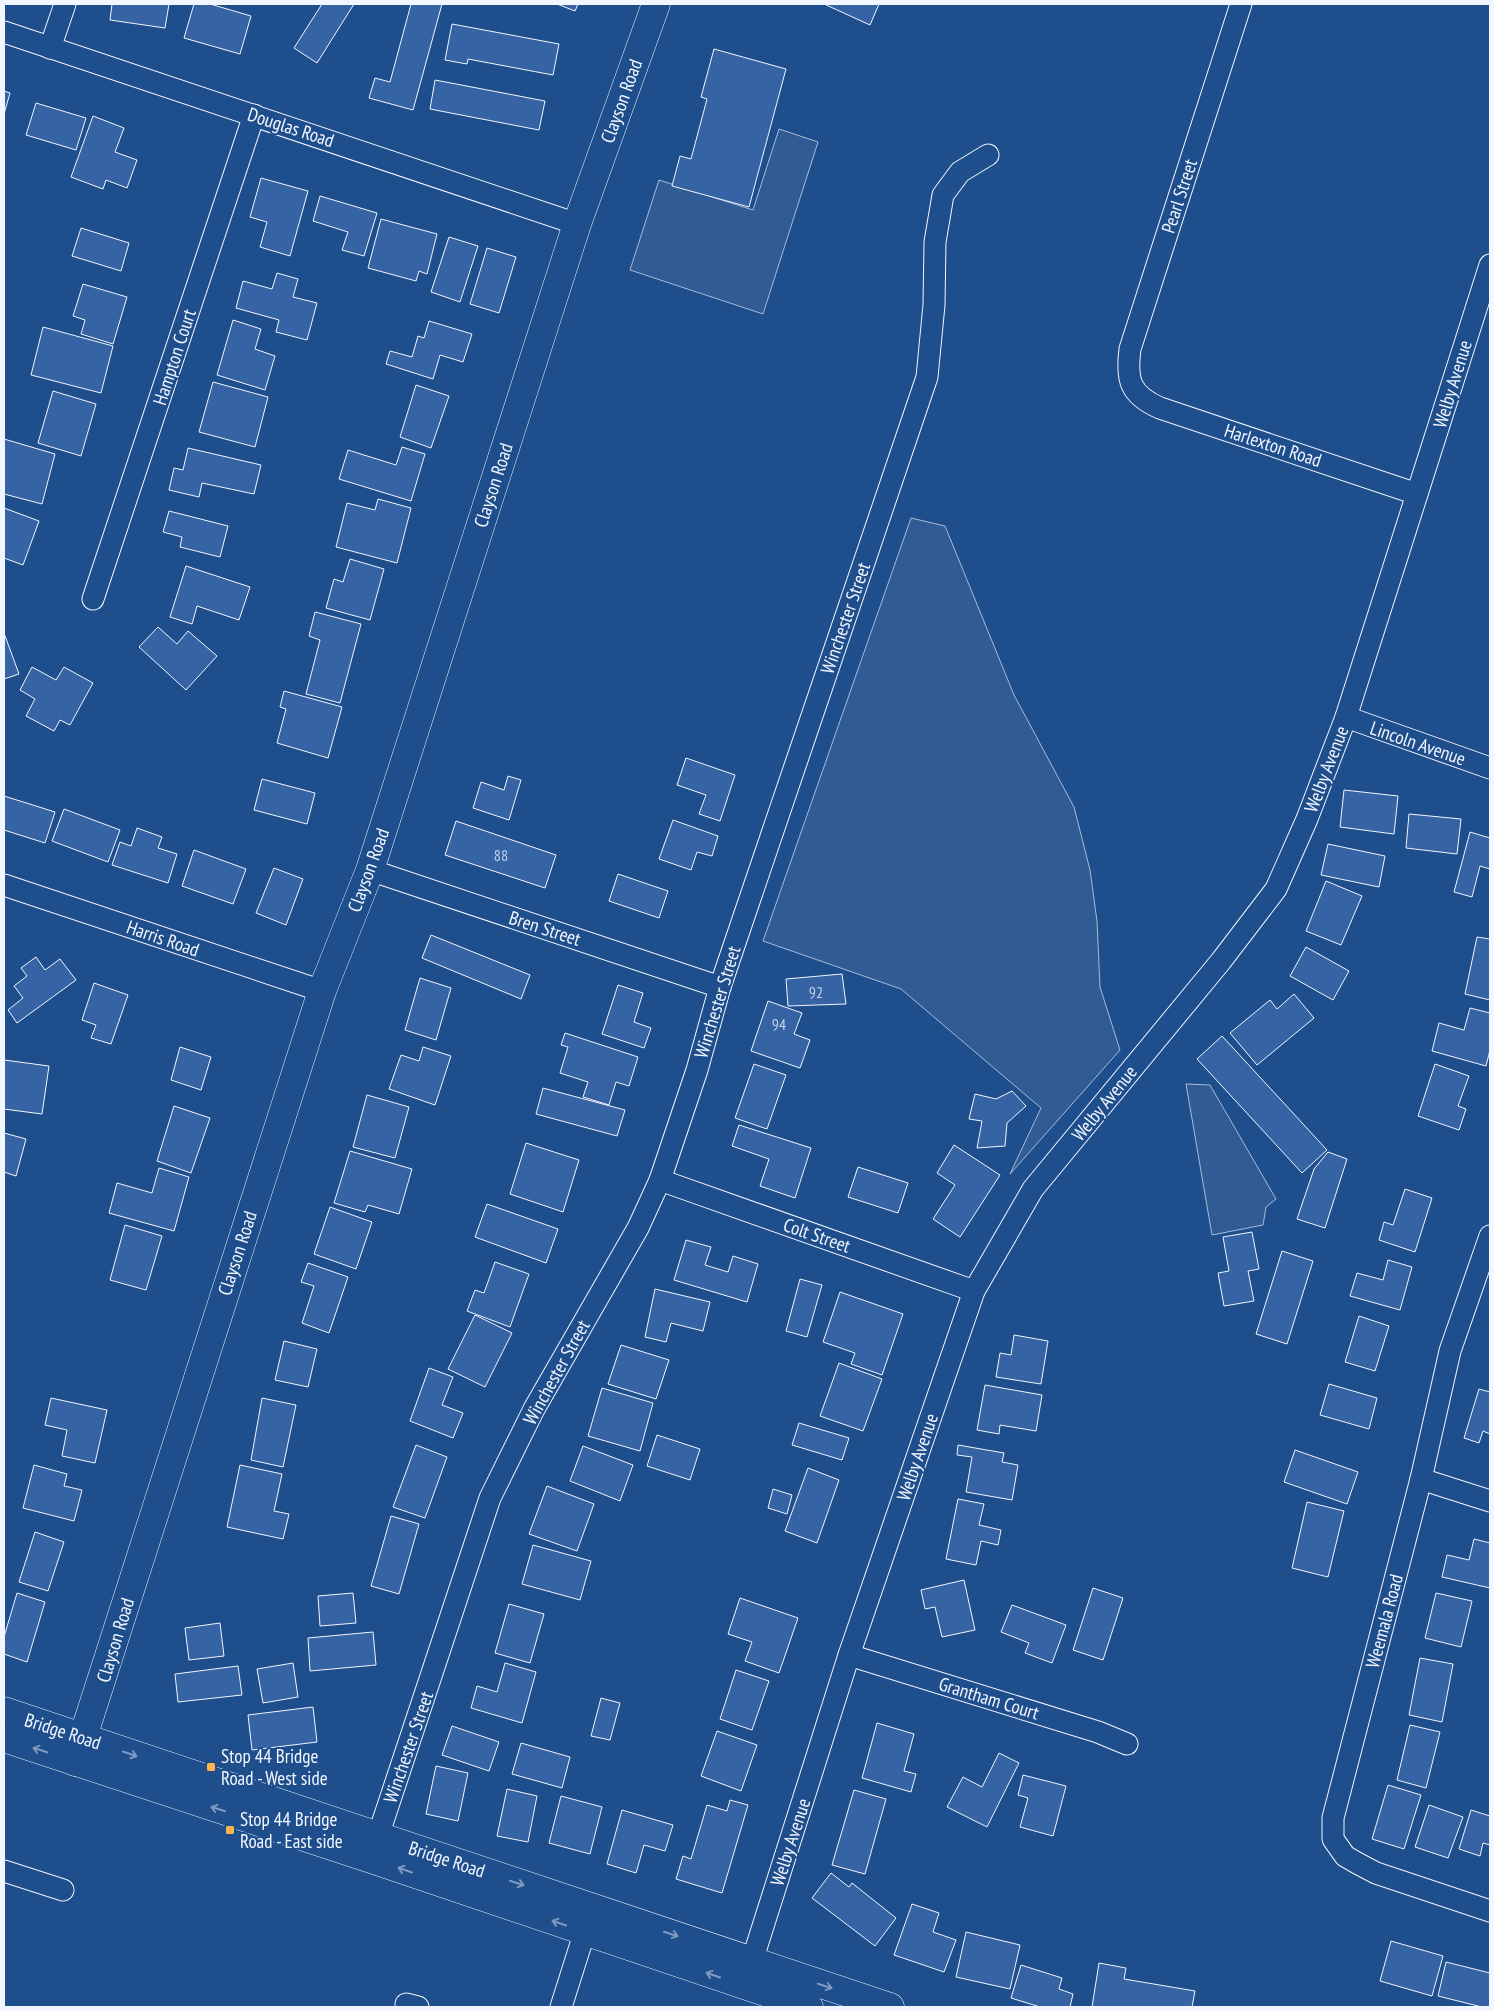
<svg xmlns="http://www.w3.org/2000/svg" width="1494" height="2011" font-family="'PT Sans Narrow',sans-serif">
<style>
.built{fill:#305b95;stroke:#a8bbd7}
.building{fill:#3563a3;stroke:#f2f6ff}
.lines{fill:none;stroke-linecap:round;stroke-linejoin:round}
.street-casing{stroke:#f2f6ff;stroke-width:23}
.secondary-casing{stroke:#f2f6ff;stroke-width:29}
.street{stroke:#1f4e8c;stroke-width:21}
.secondary{stroke:#1f4e8c;stroke-width:28}
.oneway{stroke:#7e9ac0}
.poi-dot{fill:#ffb74d;stroke:#1f4e8c;stroke-width:2}
.labels{text-anchor:middle;stroke-width:4;stroke-linejoin:round;paint-order:stroke}
.number-label{font-size:16px;fill:#c3d1e8}
.street-label{font-size:19px;fill:#f2f6ff;stroke:#1f4e8c}
.poi-label{font-size:19px;fill:#f2f6ff;stroke:#1f4e8c;text-anchor:start}
</style>
<rect width="100%" height="100%" fill="#1f4e8c"/>
<g class="built">
<path d="M779 129 818 142 763 314 630 270 659 180 753 210Z"/>
<path d="M911 518 945 526 1014 695 1074 807 1090 870 1097 921 1100 987 1120 1050 1010 1174 1041 1108 901 989 763 941Z"/>
<path d="M1186 1084 1210 1085 1276 1199 1266 1207 1263 1225 1212 1235Z"/>
</g>
<g class="building">
<path d="M112 4H169L165 28 110 20Z"/>
<path d="M194 4H210L251 16 240 54 184 38Z"/>
<path d="M322 4H354L317 63 294 48Z"/>
<path d="M411 4H442L413 110 369 98 375 78 390 82Z"/>
<path d="M557 4H578L575 11Z"/>
<path d="M824 4H879L870 25Z"/>
<path d="M452 24 559 44 553 75 468 59 467 64 445 60Z"/>
<path d="M714 49 786 69 749 207 672 186 680 156 691 159 707 99 701 97Z"/>
<path d="M435 80 545 101 539 130 430 109Z"/>
<path d="M4 91 10 93 4 114Z"/>
<path d="M36 103 86 118 76 150 26 135Z"/>
<path d="M93 116 124 128 115 152 137 160 127 188 106 180 103 189 71 177Z"/>
<path d="M261 178 308 191 290 256 260 247 267 222 250 217Z"/>
<path d="M320 196 377 213 364 256 342 250 348 232 313 221Z"/>
<path d="M381 219 437 234 427 274 419 271 416 281 368 268Z"/>
<path d="M81 228 129 243 121 271 72 256Z"/>
<path d="M449 237 478 246 460 302 431 292Z"/>
<path d="M487 248 516 257 499 313 470 304Z"/>
<path d="M277 273 298 279 293 297 317 303 307 340 276 332 279 320 236 308 243 281 272 289Z"/>
<path d="M83 284 127 297 113 344 81 334 85 320 73 316Z"/>
<path d="M233 320 261 329 255 349 275 356 265 390 217 375Z"/>
<path d="M429 321 472 334 463 362 440 355 433 379 386 364 390 351 412 357 418 336 424 338Z"/>
<path d="M43 327 113 346 101 393 31 375Z"/>
<path d="M213 382 268 397 255 447 199 432Z"/>
<path d="M416 385 449 396 431 448 400 437Z"/>
<path d="M53 391 96 404 81 456 38 443Z"/>
<path d="M4 439 55 454 42 504 4 494Z"/>
<path d="M402 447 425 454 411 501 339 479 348 450 396 465Z"/>
<path d="M188 448 261 465 254 494 202 483 199 497 169 490 174 468 183 470Z"/>
<path d="M378 499 411 508 397 563 336 547 347 503 375 510Z"/>
<path d="M4 508 39 521 23 565 4 558Z"/>
<path d="M169 511 228 526 220 557 180 547 182 537 163 532Z"/>
<path d="M350 559 384 569 370 620 326 608 334 579 343 582Z"/>
<path d="M186 566 250 587 239 620 197 606 192 624 170 617Z"/>
<path d="M315 612 361 624 340 703 306 694 320 640 309 636Z"/>
<path d="M158 627 177 644 188 631 217 656 186 690 139 647Z"/>
<path d="M4 633 19 674 4 679Z"/>
<path d="M32 667 56 680 64 667 93 683 70 725 60 720 54 731 26 716 35 699 20 690Z"/>
<path d="M284 691 342 707 328 758 277 743 286 709 280 707Z"/>
<path d="M686 758 735 775 720 821 699 814 706 795 677 785Z"/>
<path d="M508 776 521 780 509 820 473 808 481 782 504 790Z"/>
<path d="M262 779 315 793 307 824 254 810Z"/>
<path d="M1344 790 1398 796 1394 834 1340 827Z"/>
<path d="M4 796 55 812 45 843 4 830Z"/>
<path d="M64 809 120 830 108 862 52 841Z"/>
<path d="M1409 814 1461 819 1457 854 1406 848Z"/>
<path d="M673 820 718 836 712 856 697 852 691 870 659 859Z"/>
<path d="M456 821 556 855 545 888 445 855Z"/>
<path d="M137 828 162 837 158 848 177 854 168 883 112 865 120 842 131 846Z"/>
<path d="M1470 832 1490 838V869L1480 866 1472 897 1454 892Z"/>
<path d="M1328 844 1385 856 1379 887 1321 875Z"/>
<path d="M194 850 246 869 233 904 182 886Z"/>
<path d="M274 868 303 879 286 925 256 913Z"/>
<path d="M618 874 668 891 659 918 609 901Z"/>
<path d="M1326 881 1362 896 1341 945 1306 931Z"/>
<path d="M431 935 530 975 521 999 422 958Z"/>
<path d="M1477 937 1490 939V1000L1465 994Z"/>
<path d="M1306 947 1349 971 1333 1000 1290 976Z"/>
<path d="M36 957 45 970 60 959 76 980 17 1023 8 1010 23 998 14 986 27 976 21 968Z"/>
<path d="M842 974 846 1004 788 1006 786 979Z"/>
<path d="M420 978 451 988 436 1040 405 1030Z"/>
<path d="M94 983 128 995 111 1044 91 1038 96 1025 82 1020Z"/>
<path d="M618 985 643 993 634 1022 651 1028 644 1048 602 1034Z"/>
<path d="M1294 994 1314 1018 1257 1065 1230 1033 1270 1000 1277 1009Z"/>
<path d="M768 1001 802 1013 794 1034 810 1040 800 1068 751 1051Z"/>
<path d="M1470 1008 1490 1013V1050L1486 1066 1432 1051 1439 1023 1464 1030Z"/>
<path d="M565 1033 638 1057 629 1086 616 1082 609 1105 583 1097 588 1082 560 1073 568 1047 561 1045Z"/>
<path d="M1222 1036 1327 1150 1302 1173 1197 1059Z"/>
<path d="M180 1047 211 1057 201 1090 171 1080Z"/>
<path d="M423 1047 451 1056 435 1105 389 1089 401 1055 419 1061Z"/>
<path d="M4 1060 49 1066 42 1114 4 1109Z"/>
<path d="M754 1064 786 1075 767 1129 735 1118Z"/>
<path d="M1435 1064 1469 1076 1458 1106 1466 1109 1459 1130 1418 1116Z"/>
<path d="M543 1088 625 1110 617 1136 536 1114Z"/>
<path d="M1012 1091 1026 1106 1007 1123 1005 1146 977 1148 982 1121 969 1119 975 1094 996 1099Z"/>
<path d="M367 1095 409 1107 395 1158 353 1147Z"/>
<path d="M174 1106 210 1118 191 1173 157 1161Z"/>
<path d="M739 1125 811 1148 795 1198 760 1186 769 1159 732 1146Z"/>
<path d="M4 1133 26 1139 16 1176 4 1172Z"/>
<path d="M526 1143 579 1160 563 1212 510 1194Z"/>
<path d="M954 1145 1000 1175 960 1237 933 1219 955 1185 937 1173Z"/>
<path d="M350 1151 412 1169 399 1214 368 1205 365 1212 334 1203Z"/>
<path d="M1328 1152 1347 1159 1325 1228 1297 1219 1314 1169Z"/>
<path d="M858 1167 908 1183 898 1213 848 1197Z"/>
<path d="M159 1168 189 1177 174 1231 109 1213 117 1183 152 1193Z"/>
<path d="M1405 1189 1432 1198 1415 1252 1379 1240 1384 1222 1393 1225Z"/>
<path d="M487 1204 558 1229 546 1263 475 1237Z"/>
<path d="M330 1207 372 1222 356 1269 314 1254Z"/>
<path d="M125 1225 162 1236 146 1290 110 1280Z"/>
<path d="M1252 1232 1259 1269 1248 1271 1254 1301 1224 1306 1218 1273 1229 1271 1223 1237Z"/>
<path d="M686 1240 711 1247 705 1265 728 1272 733 1256 758 1264 747 1302 674 1280Z"/>
<path d="M1282 1251 1313 1261 1287 1344 1256 1334Z"/>
<path d="M1388 1260 1412 1267 1400 1310 1350 1296 1357 1273 1383 1280Z"/>
<path d="M495 1262 529 1274 510 1327 467 1311 475 1290 484 1293Z"/>
<path d="M308 1263 348 1277 329 1333 302 1323 314 1286 301 1282Z"/>
<path d="M800 1279 822 1285 807 1337 786 1331Z"/>
<path d="M655 1289 710 1302 703 1331 671 1323 666 1342 645 1337Z"/>
<path d="M840 1292 903 1314 882 1375 851 1364 855 1353 823 1342Z"/>
<path d="M475 1315 512 1333 485 1387 448 1369Z"/>
<path d="M1359 1316 1389 1326 1375 1371 1345 1362Z"/>
<path d="M1014 1335 1048 1341 1041 1384 996 1377 1000 1353 1011 1355Z"/>
<path d="M284 1341 317 1349 308 1387 275 1380Z"/>
<path d="M621 1345 669 1360 656 1399 608 1384Z"/>
<path d="M839 1363 882 1379 863 1431 820 1416Z"/>
<path d="M429 1368 453 1377 442 1405 463 1413 453 1438 410 1421Z"/>
<path d="M1329 1384 1377 1398 1369 1429 1320 1415Z"/>
<path d="M985 1385 1042 1395 1036 1431 1000 1425 999 1434 977 1430Z"/>
<path d="M602 1388 653 1403 640 1451 588 1436Z"/>
<path d="M1479 1389 1490 1392V1434L1483 1431 1479 1443 1464 1438Z"/>
<path d="M51 1398 107 1410 95 1463 62 1456 67 1430 45 1425Z"/>
<path d="M262 1398 296 1405 283 1467 251 1460Z"/>
<path d="M799 1423 849 1438 842 1460 792 1445Z"/>
<path d="M657 1435 700 1449 690 1480 647 1466Z"/>
<path d="M416 1445 447 1457 425 1518 393 1507Z"/>
<path d="M958 1445 1004 1453 1002 1462 1018 1465 1012 1500 966 1492 972 1457 957 1455Z"/>
<path d="M583 1446 633 1465 620 1501 570 1481Z"/>
<path d="M1295 1450 1358 1472 1347 1504 1284 1482Z"/>
<path d="M34 1465 67 1474 64 1486 82 1490 74 1521 23 1508Z"/>
<path d="M240 1465 282 1474 274 1511 289 1514 283 1539 227 1527Z"/>
<path d="M808 1468 839 1480 817 1543 785 1531Z"/>
<path d="M547 1486 594 1504 577 1551 529 1534Z"/>
<path d="M773 1489 792 1495 787 1514 768 1508Z"/>
<path d="M958 1499 984 1504 979 1525 1001 1530 998 1545 981 1541 976 1565 946 1559Z"/>
<path d="M1307 1502 1344 1511 1328 1577 1292 1568Z"/>
<path d="M391 1516 419 1524 399 1594 371 1586Z"/>
<path d="M35 1532 64 1542 48 1591 19 1582Z"/>
<path d="M1474 1539 1490 1543V1588L1442 1577 1447 1555 1469 1560Z"/>
<path d="M533 1545 591 1561 580 1600 522 1584Z"/>
<path d="M964 1580 975 1630 942 1637 935 1607 925 1609 921 1590Z"/>
<path d="M1093 1588 1123 1598 1103 1660 1073 1650Z"/>
<path d="M17 1593 45 1602 27 1662 4 1654V1637Z"/>
<path d="M353 1593 356 1623 320 1626 318 1596Z"/>
<path d="M1436 1593 1472 1601 1461 1647 1425 1638Z"/>
<path d="M740 1598 798 1618 779 1673 745 1661 752 1642 728 1634Z"/>
<path d="M509 1604 544 1614 530 1663 495 1653Z"/>
<path d="M1012 1605 1066 1625 1052 1663 1025 1653 1029 1643 1001 1632Z"/>
<path d="M220 1623 224 1656 189 1660 185 1628Z"/>
<path d="M373 1632 376 1665 310 1671 308 1638Z"/>
<path d="M1420 1658 1453 1664 1442 1722 1409 1715Z"/>
<path d="M293 1663 298 1697 263 1703 257 1669Z"/>
<path d="M505 1663 536 1672 522 1723 471 1708 477 1686 497 1692Z"/>
<path d="M238 1666 242 1695 178 1702 175 1674Z"/>
<path d="M736 1670 769 1681 752 1730 720 1719Z"/>
<path d="M601 1698 620 1703 610 1740 591 1736Z"/>
<path d="M313 1707 317 1742 252 1750 248 1715Z"/>
<path d="M877 1723 914 1734 904 1771 916 1774 911 1792 862 1778Z"/>
<path d="M1410 1725 1440 1732 1426 1788 1397 1780Z"/>
<path d="M452 1726 499 1742 489 1771 442 1755Z"/>
<path d="M717 1731 757 1745 741 1791 701 1776Z"/>
<path d="M521 1743 570 1757 562 1788 512 1774Z"/>
<path d="M999 1753 1019 1763 987 1827 947 1807 963 1777 982 1787Z"/>
<path d="M436 1766 468 1773 458 1821 426 1814Z"/>
<path d="M1023 1775 1066 1786 1053 1836 1020 1827 1028 1798 1018 1795Z"/>
<path d="M1388 1785 1421 1795 1404 1849 1372 1839Z"/>
<path d="M507 1789 537 1796 528 1842 497 1836Z"/>
<path d="M854 1790 886 1799 865 1874 832 1865Z"/>
<path d="M561 1796 602 1807 590 1854 549 1843Z"/>
<path d="M730 1800 748 1805 722 1893 676 1879 683 1856 691 1859 707 1805 727 1811Z"/>
<path d="M1429 1805 1463 1817 1448 1858 1415 1847Z"/>
<path d="M622 1810 673 1825 665 1851 644 1845 636 1873 607 1864Z"/>
<path d="M1471 1810 1490 1816V1845L1483 1843 1480 1856 1459 1849Z"/>
<path d="M831 1873 849 1887 852 1883 896 1918 875 1946 812 1898Z"/>
<path d="M912 1904 939 1913 933 1932 956 1940 944 1972 894 1955Z"/>
<path d="M966 1932 1020 1945 1010 1989 956 1977Z"/>
<path d="M1391 1941 1443 1956 1432 1996 1380 1981Z"/>
<path d="M1446 1962 1490 1973V2007H1482L1438 1996Z"/>
<path d="M1099 1963 1126 1968 1124 1979 1195 1991 1192 2007H1092Z"/>
<path d="M1021 1965 1062 1978 1059 1989 1073 1994 1070 2007H1040L1011 1998Z"/>
</g>
<g class="lines">
<g class="street-casing">
<g id="street">
<path d="M1241 4 1130 349C1126 380 1130 395 1160 408L1417 494"/>
<path d="M4 32 577 224"/>
<path d="M50 48 65 4"/>
<path d="M93 599 254 115"/>
<path d="M1346 717 1490 768"/>
<path d="M370 870 720 987"/>
<path d="M4 885 322 991"/>
<path d="M660 1180 974 1291"/>
<path d="M1490 1236 1450 1351 1421 1479 1333 1818V1839L1345 1856 1357 1863 1376 1873 1490 1911"/>
<path d="M1421 1479 1490 1501"/>
<path d="M849 1655 1098 1732 1127 1744"/>
<path d="M378 1836 490 1498 534 1409 638 1228 660 1180 697 1070 720 987 927 377 934 305 935 242 943 195 960 172 988 155"/>
<path d="M4 1871 63 1890"/>
<path d="M752 1961 849 1655 974 1291 1033 1189 1221 961 1276 889 1307 819 1346 717 1490 265"/>
<path d="M406 2004 418 2007"/>
<path d="M561 2007 585 1931"/>
</g>
</g>
<g class="secondary-casing">
<g id="secondary">
<path d="M4 1711 890 2007"/>
<path d="M4 1738 371 1859 809 2007"/>
<path d="M75 1762 322 991 370 870 577 224 656 4"/>
</g>
</g>
<use href="#street" class="street"/>
<use href="#secondary" class="secondary"/>
</g>
<defs><path id="oneway-shaft" d="M-6 0H5M1.5-3L5.5 0L1.5 3" fill="none" stroke-width="1.6" stroke-linecap="round" stroke-linejoin="round" transform="scale(1.25)"/></defs>
<g class="oneway">
<use href="#oneway-shaft" transform="translate(40 1750) rotate(-162)"/>
<use href="#oneway-shaft" transform="translate(130 1754) rotate(19)"/>
<use href="#oneway-shaft" transform="translate(218 1809) rotate(-162)"/>
<use href="#oneway-shaft" transform="translate(405 1870) rotate(-161)"/>
<use href="#oneway-shaft" transform="translate(517 1883) rotate(18)"/>
<use href="#oneway-shaft" transform="translate(559 1923) rotate(-161)"/>
<use href="#oneway-shaft" transform="translate(671 1934) rotate(18)"/>
<use href="#oneway-shaft" transform="translate(713 1975) rotate(-161)"/>
<use href="#oneway-shaft" transform="translate(825 1986) rotate(18)"/>
</g>
<g class="poi-dot">
<rect x="206" y="1762" width="10" height="10" rx="2.5"/>
<rect x="225" y="1825" width="10" height="10" rx="2.5"/>
</g>
<g class="labels">
<g class="number-label">
<text x="501" y="861">88</text>
<text x="816" y="998">92</text>
<text x="779" y="1030">94</text>
</g>
<g class="street-label">
<text transform="translate(621 101) rotate(-70)" y="7">Clayson Road</text>
<text transform="translate(291 127) rotate(18)" y="7">Douglas Road</text>
<text transform="translate(1179 196) rotate(-72)" y="7">Pearl Street</text>
<text transform="translate(174 357) rotate(-72)" y="7">Hampton Court</text>
<text transform="translate(1452 384) rotate(-73)" y="7">Welby Avenue</text>
<text transform="translate(1273 445) rotate(18)" y="7">Harlexton Road</text>
<text transform="translate(493 485) rotate(-72)" y="7">Clayson Road</text>
<text transform="translate(845 618) rotate(-71)" y="7">Winchester Street</text>
<text transform="translate(1418 743) rotate(19)" y="7">Lincoln Avenue</text>
<text transform="translate(1326 769) rotate(-69)" y="7">Welby Avenue</text>
<text transform="translate(368 870) rotate(-70)" y="7">Clayson Road</text>
<text transform="translate(545 928) rotate(18)" y="7">Bren Street</text>
<text transform="translate(163 938) rotate(19)" y="7">Harris Road</text>
<text transform="translate(717 1002) rotate(-73)" y="7">Winchester Street</text>
<text transform="translate(1104 1103) rotate(-51)" y="7">Welby Avenue</text>
<text transform="translate(817 1235) rotate(19)" y="7">Colt Street</text>
<text transform="translate(237 1253) rotate(-72)" y="7">Clayson Road</text>
<text transform="translate(556 1372) rotate(-61)" y="7">Winchester Street</text>
<text transform="translate(917 1457) rotate(-71)" y="7">Welby Avenue</text>
<text transform="translate(1384 1621) rotate(-75)" y="7">Weemala Road</text>
<text transform="translate(115 1640) rotate(-73)" y="7">Clayson Road</text>
<text transform="translate(989 1698) rotate(17)" y="7">Grantham Court</text>
<text transform="translate(63 1731) rotate(18)" y="7">Bridge Road</text>
<text transform="translate(408 1747) rotate(-71)" y="7">Winchester Street</text>
<text transform="translate(790 1842) rotate(-72)" y="7">Welby Avenue</text>
<text transform="translate(447 1859) rotate(18)" y="7">Bridge Road</text>
</g>
<g class="poi-label">
<text x="221" y="1763">Stop 44 Bridge<tspan x="221" dy="22">Road - West side</tspan></text>
<text x="240" y="1826">Stop 44 Bridge<tspan x="240" dy="22">Road - East side</tspan></text>
</g>
</g>
<rect width="1494" height="2011" fill="none" stroke="#f2f6ff" stroke-width="10"/>
</svg>
